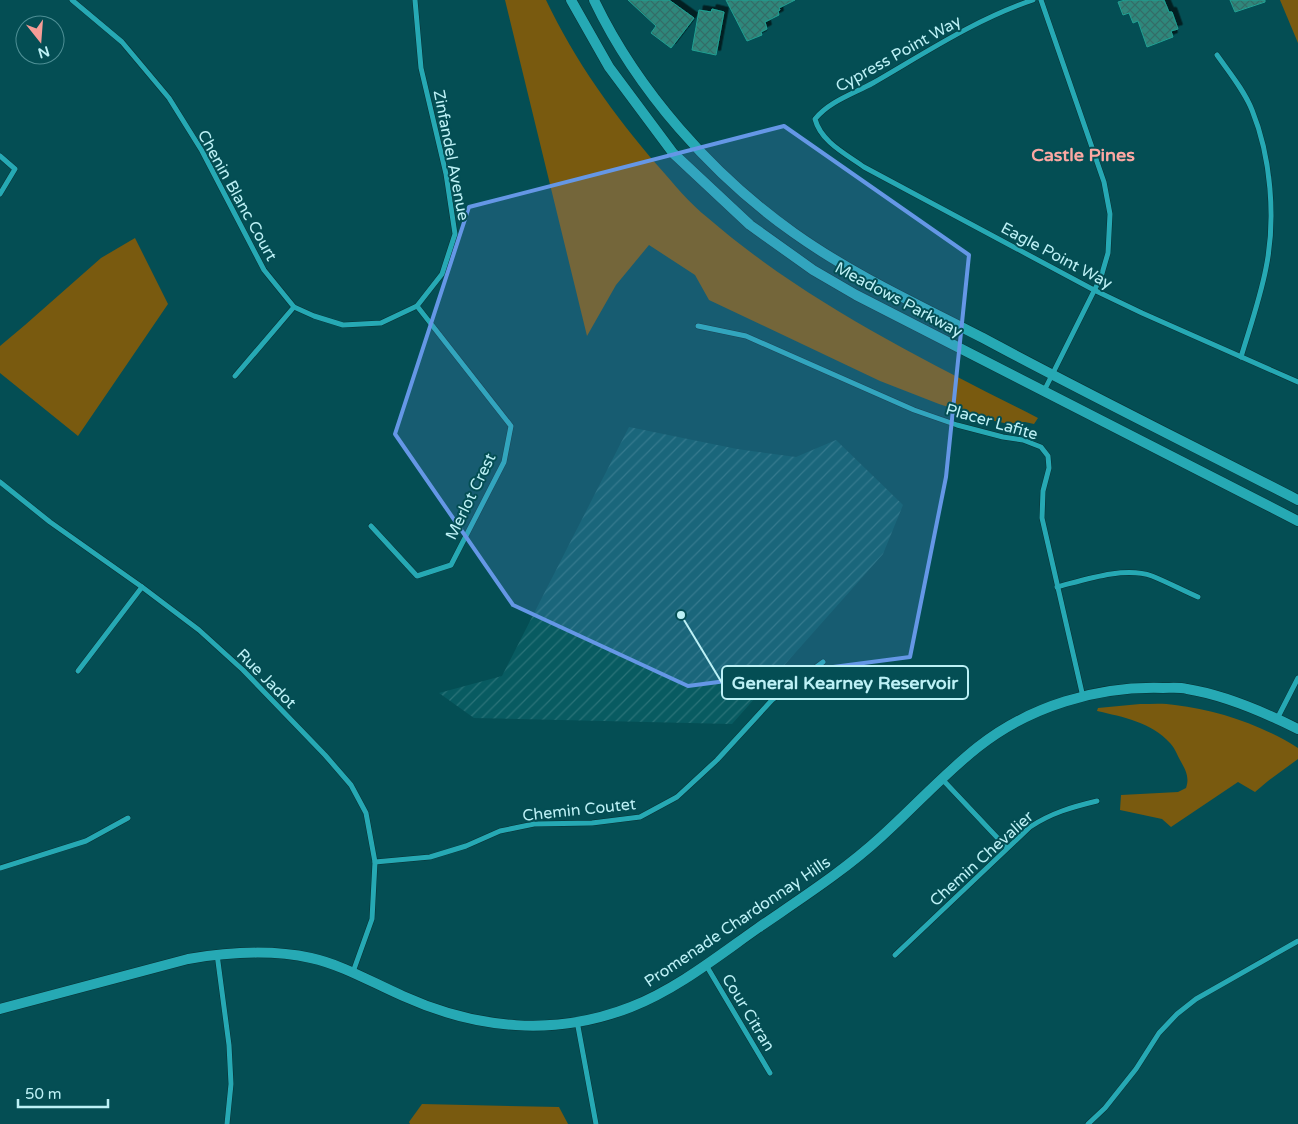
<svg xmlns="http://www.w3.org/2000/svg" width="1298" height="1124" font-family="'Varela Round',sans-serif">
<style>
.industrial{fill:url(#industrial-furrows)}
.green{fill:#795a0f}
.building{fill:url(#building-cross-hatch);stroke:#20a193;filter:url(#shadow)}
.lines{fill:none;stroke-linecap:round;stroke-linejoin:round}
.street-casing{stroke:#093134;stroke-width:6}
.secondary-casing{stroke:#093134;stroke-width:11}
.street{stroke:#26a9b4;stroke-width:5}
.secondary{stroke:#26a9b4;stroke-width:10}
.marked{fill:#6597e6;fill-opacity:0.2;stroke:#6597e6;stroke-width:4;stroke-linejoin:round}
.labels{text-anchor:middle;stroke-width:4;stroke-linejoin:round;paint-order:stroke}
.street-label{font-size:16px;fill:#bdf1f6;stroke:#044e54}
.neighbourhood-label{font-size:18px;font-weight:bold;fill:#fca8a3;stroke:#044e54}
.leader{fill:none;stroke:#bdf1f6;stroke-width:2}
.callout-dot{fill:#bdf1f6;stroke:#044e54;stroke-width:2}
.callout{fill:#044e54;stroke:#bdf1f6;stroke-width:2}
.callout-label{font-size:18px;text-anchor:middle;font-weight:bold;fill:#bdf1f6}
</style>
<defs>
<pattern id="industrial-furrows" width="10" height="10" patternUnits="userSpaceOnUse" patternTransform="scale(1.25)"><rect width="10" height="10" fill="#085b61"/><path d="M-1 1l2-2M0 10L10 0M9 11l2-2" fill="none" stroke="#2a7378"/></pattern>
<pattern id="building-cross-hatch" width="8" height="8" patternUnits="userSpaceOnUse" patternTransform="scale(1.25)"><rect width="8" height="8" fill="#2e887c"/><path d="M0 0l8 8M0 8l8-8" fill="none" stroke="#326e68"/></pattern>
<filter id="shadow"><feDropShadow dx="4.5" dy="-4.5" stdDeviation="0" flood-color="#0009"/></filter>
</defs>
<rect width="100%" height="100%" fill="#044e54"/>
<path class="industrial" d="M629 427 737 449 796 457 836 440 903 505 883 554 732 724 474 718 439 693 502 676Z"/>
<g class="green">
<path d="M505 0H546C575 61 614 115 658 166 674 184 689 203 708 218 805 302 924 360 1038 418L1034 424 1025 422 1009 424 985 419 939 404 880 381 709 300 695 275 649 245 616 285 587 336Z"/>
<path d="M1280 0H1298V43Z"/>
<path d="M135 238 168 304 78 436 0 373V346L25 325 101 258Z"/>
<path d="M1140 704C1152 704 1164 703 1175 705 1217 710 1262 725 1298 748V759L1268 781 1255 792 1238 782 1171 827 1162 819 1120 810 1121 795 1178 792 1186 788C1190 777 1185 769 1180 760 1177 754 1174 747 1170 743 1151 722 1123 717 1097 711L1098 708Z"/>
<path d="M422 1104 559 1107 568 1124H410L409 1122Z"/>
</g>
<g class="building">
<path d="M628 0H669L694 18 671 48 651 33 656 26Z"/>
<path d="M726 0H795L779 8 780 10 778 11 779 15 765 22 767 29 761 32 762 35 747 41Z"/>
<path d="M1125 0H1164L1169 12H1172L1178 29 1171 31 1173 37 1147 47 1138 21 1133 23 1129 13 1123 15 1118 2Z"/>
<path d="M1230 0H1265V2L1235 12Z"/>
<path d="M712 9 724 12 716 55 692 50 699 10 711 12Z"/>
</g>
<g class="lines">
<g class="street-casing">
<g id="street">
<path d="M72 0 122 42 169 98 202 151 264 270 294 307 314 316 343 325 381 323 417 306 442 274 455 234 446 174 421 68 415 0"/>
<path d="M1033 0C976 19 925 53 873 83 853 94 830 101 815 119 821 142 846 154 864 167L1094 290 1142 313 1298 382"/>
<path d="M1041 0 1104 182 1110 214 1108 253 1101 277 1044 391"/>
<path d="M1217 55C1229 72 1244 90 1252 110 1271 157 1276 219 1266 268 1260 299 1250 327 1241 357"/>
<path d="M0 156 15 169 0 194"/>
<path d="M698 326 746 336 914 410 957 425 1003 437 1023 440 1041 447 1048 456 1049 468 1043 491 1042 518 1083 697"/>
<path d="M235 376 294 307"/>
<path d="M0 482 50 522 142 587 199 630 243 670 325 755 351 785 366 813 375 862 372 919 353 972"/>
<path d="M371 526 417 576 451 565 504 462 511 426 417 306"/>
<path d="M1057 587C1084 580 1124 566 1152 576 1167 582 1182 590 1198 597"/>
<path d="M78 671 142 587"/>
<path d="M1277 719 1298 678"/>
<path d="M942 779 1007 848"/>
<path d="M375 862 430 857 466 846 500 831 534 824 592 823 640 817 677 797 717 760 772 700 823 662"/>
<path d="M0 868 86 841 128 818"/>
<path d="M217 954 229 1045 231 1084 227 1124"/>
<path d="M895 955 1030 827C1051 813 1072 807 1097 801"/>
<path d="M706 965 770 1073"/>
<path d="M577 1021 596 1124"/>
<path d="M1088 1124 1105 1108 1136 1069 1159 1033 1177 1014 1196 999 1298 941"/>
</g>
</g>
<g class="secondary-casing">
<g id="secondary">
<path d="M571 0 609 67 673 153 750 225 813 270 856 295 1298 521"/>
<path d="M594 0C637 90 712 175 794 233 853 275 919 305 983 338 1087 394 1193 446 1298 500"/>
<path d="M0 1009 188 959C229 952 270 949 311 958 343 965 373 983 403 996 476 1029 555 1037 631 1007 677 989 718 956 758 928 800 899 844 871 882 836 914 807 944 774 978 747 1030 706 1097 686 1163 688 1171 688 1179 687 1187 689 1225 695 1264 712 1298 729"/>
</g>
</g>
<use href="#street" class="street"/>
<use href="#secondary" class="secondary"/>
</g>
<path class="marked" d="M784 126 969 255 946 477 910 657 688 686 513 605 395 434 469 207Z"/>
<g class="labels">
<g class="street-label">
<text transform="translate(898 53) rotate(-29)" y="6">Cypress Point Way</text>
<text transform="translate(452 155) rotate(79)" y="6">Zinfandel Avenue</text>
<text transform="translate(238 195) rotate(61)" y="6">Chenin Blanc Court</text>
<text transform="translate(1057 255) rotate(28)" y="6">Eagle Point Way</text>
<text transform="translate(899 299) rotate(28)" y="6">Meadows Parkway</text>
<text transform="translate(992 421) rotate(16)" y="6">Placer Lafite</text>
<text transform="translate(470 496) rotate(-64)" y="6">Merlot Crest</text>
<text transform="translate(267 678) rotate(45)" y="6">Rue Jadot</text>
<text transform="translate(579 809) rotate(-6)" y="6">Chemin Coutet</text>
<text transform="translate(981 858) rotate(-42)" y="6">Chemin Chevalier</text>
<text transform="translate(737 921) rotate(-34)" y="6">Promenade Chardonnay Hills</text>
<text transform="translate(749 1012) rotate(59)" y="6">Cour Citran</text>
</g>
<g class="neighbourhood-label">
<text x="1083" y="161">Castle Pines</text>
</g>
</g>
<path class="leader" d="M681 615L722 683"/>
<circle class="callout-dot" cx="681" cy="615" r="5"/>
<rect class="callout" x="722" y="666" width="246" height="33" rx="5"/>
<g class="callout-label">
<text x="845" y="689">General Kearney Reservoir</text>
</g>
<g transform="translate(40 40) rotate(163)"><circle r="24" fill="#044e54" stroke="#4e8f95"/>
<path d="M0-4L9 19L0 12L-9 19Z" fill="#f59c96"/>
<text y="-8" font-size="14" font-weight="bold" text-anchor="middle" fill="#bdf1f6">N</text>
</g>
<path d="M18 1099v8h90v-8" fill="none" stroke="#bdf1f6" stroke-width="2.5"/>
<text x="25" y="1099" font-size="15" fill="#bdf1f6" stroke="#044e54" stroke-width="4" paint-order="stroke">50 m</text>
</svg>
